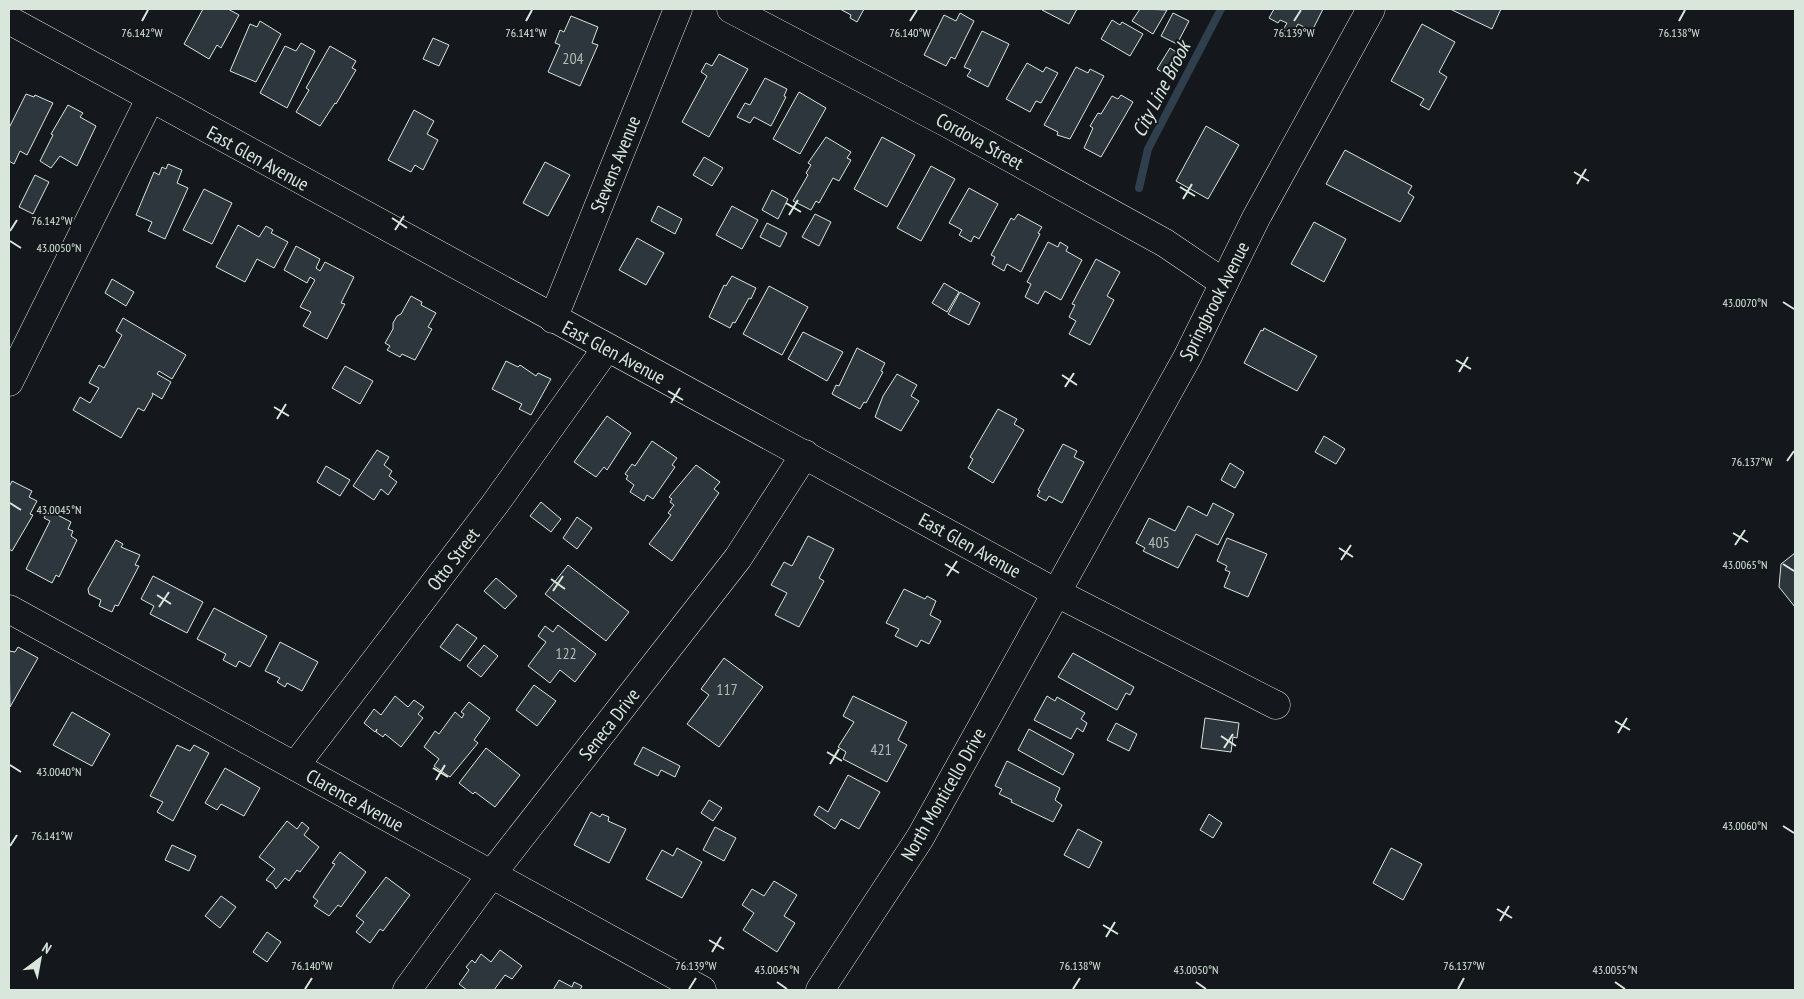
<svg xmlns="http://www.w3.org/2000/svg" width="1804" height="999" font-family="'PT Sans Narrow',sans-serif">
<style>
.lines{fill:none;stroke-linecap:round;stroke-linejoin:round}
.stream{stroke:#2f3f4d;stroke-width:8}
.building{fill:#2c363c;stroke:#d8e6dc}
.minor-casing{stroke:#d8e6dc;stroke-width:29}
.minor{stroke:#14181c;stroke-width:28}
.ticks{fill:none;stroke:#d8e6dc;stroke-width:2}
.labels{text-anchor:middle;stroke-width:4;stroke-linejoin:round;paint-order:stroke}
.number-label{font-size:16px;fill:#adbab4}
.street-label{font-size:19px;fill:#d8e6dc;stroke:#14181c}
.water-label{font-size:20px;font-style:italic;fill:#d8e6dc;stroke:#14181c}
.ticks-label{font-size:12px;text-anchor:middle;fill:#d8e6dc;stroke:#14181c;stroke-width:4;stroke-linejoin:round;paint-order:stroke}
</style>
<rect width="100%" height="100%" fill="#14181c"/>
<g class="lines">
<path class="stream" d="M1139 188 1148 149 1221 9"/>
</g>
<g class="building">
<path d="M203 9H228L239 15 221 48 217 45 209 59 184 44Z"/>
<path d="M840 9H864L857 22 850 18 851 15Z"/>
<path d="M1043 9H1077L1069 24 1042 10Z"/>
<path d="M1140 9 1167 10 1153 34 1132 21Z"/>
<path d="M1274 9H1323L1312 31 1298 24 1292 34 1283 30 1287 23 1280 20 1278 23 1269 18Z"/>
<path d="M1450 9H1501L1492 29Z"/>
<path d="M960 13 974 21 955 59 951 57 946 66 924 55 944 15 956 21Z"/>
<path d="M1173 13 1189 21 1177 44 1161 36Z"/>
<path d="M571 16 598 27 592 43 598 45 580 86 548 72 560 45 555 43 560 30 564 32Z"/>
<path d="M1112 20 1120 25 1122 22 1143 34 1130 56 1101 39Z"/>
<path d="M260 21 281 34 256 82 230 71 250 24 257 27Z"/>
<path d="M1422 24 1455 42 1439 72 1447 77 1429 110 1420 105 1424 99 1391 81Z"/>
<path d="M982 31 1009 44 988 87 967 76 971 70 964 67Z"/>
<path d="M433 38 449 45 439 66 423 59Z"/>
<path d="M301 43 315 51 287 108 260 93 285 46 296 51Z"/>
<path d="M330 46 356 61 352 68 356 70 336 104 335 103 320 126 296 112 309 90 306 88Z"/>
<path d="M1170 48 1184 57 1171 78 1157 69Z"/>
<path d="M719 54 748 69 709 137 682 122 707 76 701 72 706 63 712 66Z"/>
<path d="M1027 63 1043 72 1046 67 1058 73 1041 103 1036 101 1030 112 1006 99Z"/>
<path d="M1076 67 1088 73 1090 69 1104 76 1070 139 1057 135 1058 132 1044 125Z"/>
<path d="M765 78 787 89 784 96 786 97 771 126 754 117 750 123 737 117 745 103 750 105Z"/>
<path d="M799 92 826 108 800 154 773 139Z"/>
<path d="M26 94 34 97 35 95 53 103 27 155 20 151 14 164 9 161V128Z"/>
<path d="M1121 95 1133 102 1101 157 1084 148 1093 128 1090 126 1098 113 1101 114 1112 96 1118 99Z"/>
<path d="M68 105 83 113 80 117 96 126 77 166 60 156 51 168 40 161 53 135 51 134Z"/>
<path d="M414 110 434 121 427 134 438 140 423 170 415 165 411 172 388 160Z"/>
<path d="M1206 126 1239 145 1208 199 1176 181Z"/>
<path d="M826 137 851 152 847 158 851 160 839 181 833 178 819 203 816 201 811 210 793 201 808 175 806 173 811 165 808 163Z"/>
<path d="M882 137 915 155 887 207 854 189Z"/>
<path d="M1345 150 1412 186 1408 193 1414 197 1400 222 1326 184Z"/>
<path d="M704 157 723 168 712 186 693 175Z"/>
<path d="M545 162 570 175 548 216 523 203Z"/>
<path d="M168 164 182 170 177 183 188 188 165 239 148 231 152 222 136 215 154 172 159 175 162 167 166 169Z"/>
<path d="M931 166 955 179 921 241 897 228Z"/>
<path d="M35 175 49 182 33 214 19 207Z"/>
<path d="M969 188 998 204 979 239 974 236 971 242 959 235 962 230 949 223Z"/>
<path d="M204 189 232 203 212 244 183 230Z"/>
<path d="M772 190 788 199 778 219 762 210Z"/>
<path d="M658 206 682 219 675 234 651 221Z"/>
<path d="M732 206 758 220 742 249 716 235Z"/>
<path d="M815 214 831 222 819 246 802 237Z"/>
<path d="M1018 214 1042 227 1038 233 1040 234 1021 272 1007 264 1004 271 992 264 995 257 991 255 1011 218 1014 220Z"/>
<path d="M1314 222 1346 239 1324 282 1291 264Z"/>
<path d="M767 223 787 233 780 247 760 237Z"/>
<path d="M238 225 259 237 266 226 273 230 271 233 288 242 274 268 257 259 245 282 216 267Z"/>
<path d="M637 238 664 253 646 285 619 270Z"/>
<path d="M1048 242 1058 247 1060 242 1068 247 1066 251 1082 260 1061 300 1045 291 1038 304 1025 297 1031 284 1027 282Z"/>
<path d="M296 246 320 259 316 268 320 271 325 262 354 277 341 303 345 304 327 339 303 326 311 312 300 307 315 280 310 277 307 283 284 270Z"/>
<path d="M1096 259 1120 272 1107 296 1114 300 1090 345 1069 334 1076 321 1069 317 1075 305 1072 304Z"/>
<path d="M732 276 756 288 751 299 749 298 735 323 733 322 730 328 709 317 724 285 726 286Z"/>
<path d="M112 279 134 292 126 306 105 293Z"/>
<path d="M944 283 959 292 947 312 932 303Z"/>
<path d="M769 286 808 307 782 355 743 334Z"/>
<path d="M960 292 980 303 969 325 948 314Z"/>
<path d="M411 296 422 302 421 305 436 313 428 327 432 329 415 360 402 354 400 357 387 350 390 346 385 343 393 329V323L397 316 401 314Z"/>
<path d="M123 318 186 355 172 379 159 371 157 374 171 382 162 399 152 393 153 395 144 411 138 408 121 438 73 410 80 397 90 403 99 388 89 383 99 365 104 368 122 335 116 331Z"/>
<path d="M1264 328 1317 356 1297 391 1244 363 1261 330 1263 331Z"/>
<path d="M803 332 843 352 827 381 788 359Z"/>
<path d="M857 348 885 363 881 371 883 372 866 403 864 402 860 409 832 394 836 385 839 386Z"/>
<path d="M506 361 518 367 520 365 536 376 538 373 551 379 531 415 519 409 522 404 492 389Z"/>
<path d="M345 366 373 381 360 404 332 388Z"/>
<path d="M897 374 917 385 911 396 919 401 901 431 875 417 883 396Z"/>
<path d="M998 409 1017 419 1014 424 1024 430 993 483 968 468 973 459 970 457Z"/>
<path d="M607 416 631 433 607 470 604 467 596 477 574 462Z"/>
<path d="M1324 436 1345 449 1336 464 1315 452Z"/>
<path d="M652 441 677 458 672 465 675 467 653 499 647 495 644 501 630 492 634 485 626 479 628 476 625 474 632 464 635 466Z"/>
<path d="M1063 444 1077 451 1074 457 1084 462 1062 503 1049 496 1046 501 1037 496 1040 491 1038 490Z"/>
<path d="M377 450 389 457 384 465 392 471 389 476 397 482 388 495 381 489 374 500 353 486Z"/>
<path d="M1230 463 1244 472 1235 488 1221 480Z"/>
<path d="M696 465 720 482 714 489 719 493 672 561 649 544 671 515 668 513 674 505 670 502 672 499 669 497Z"/>
<path d="M326 466 350 480 340 496 317 482Z"/>
<path d="M12 481 32 491 29 497 37 501 30 514 33 515 12 551 9 549V487Z"/>
<path d="M541 502 561 519 551 532 530 516Z"/>
<path d="M1213 503 1234 514 1218 545 1196 534 1178 568 1143 551 1145 548 1136 543 1149 518 1175 531 1188 506 1207 516Z"/>
<path d="M48 510 71 522 68 529 73 531 71 536 77 540 59 577 56 575 52 583 26 569 50 521 44 518Z"/>
<path d="M577 517 592 528 577 549 563 538Z"/>
<path d="M808 536 834 549 819 578 824 581 799 627 775 615 787 593 771 585 784 562 792 566Z"/>
<path d="M1227 538 1267 554 1248 597 1224 587 1230 572 1225 570 1227 566 1217 561Z"/>
<path d="M116 540 123 544 121 547 140 555 135 565 139 566 118 606 115 605 112 612 99 606 101 600 89 594 88 589Z"/>
<path d="M1795 553V607L1779 587 1781 564Z"/>
<path d="M568 565 629 612 606 641 545 594Z"/>
<path d="M153 576 203 602 187 633 150 614 154 606 141 599Z"/>
<path d="M496 578 517 596 505 609 484 591Z"/>
<path d="M904 589 925 599 927 596 936 601 930 615 941 621 929 644 921 640 917 647 895 636 899 629 886 623Z"/>
<path d="M214 608 267 636 250 667 239 661 236 667 223 660 226 654 197 639Z"/>
<path d="M457 624 477 638 460 661 440 647Z"/>
<path d="M558 625 596 654 575 682 560 670 550 683 528 666 546 642 538 636 545 626 553 632Z"/>
<path d="M280 642 318 662 302 691 287 683 285 687 277 682 280 678 265 671Z"/>
<path d="M484 645 498 656 481 677 467 666Z"/>
<path d="M18 647 38 658 10 707 9 651 15 652Z"/>
<path d="M1073 653 1134 687 1130 695 1126 693 1117 710 1058 677Z"/>
<path d="M724 658 763 687 719 747 687 724 709 695 701 689Z"/>
<path d="M534 685 556 701 537 726 516 710Z"/>
<path d="M395 696 408 707 414 700 424 707 418 714 423 718 401 747 385 734 383 737 376 732 377 729 375 732 364 723 374 709 381 715Z"/>
<path d="M853 696 907 722 898 740 907 745 887 782 843 759 846 752 838 747 854 722 843 716Z"/>
<path d="M1047 696 1055 701 1057 697 1085 713 1081 719 1087 723 1083 732 1077 728 1071 739 1034 720Z"/>
<path d="M469 702 490 718 474 740 478 743 450 777 434 766 439 759 424 747 435 731 439 734 455 712 462 718 464 714 461 712Z"/>
<path d="M72 712 110 734 92 766 53 745Z"/>
<path d="M1205 718 1239 723 1237 738 1233 737 1231 752 1201 748Z"/>
<path d="M1116 723 1137 734 1129 751 1107 740Z"/>
<path d="M1029 729 1074 754 1063 775 1018 750Z"/>
<path d="M177 745 190 751 194 745 209 753 173 821 157 812 163 802 150 796Z"/>
<path d="M643 747 680 766 675 777 661 770 658 776 634 764Z"/>
<path d="M486 748 520 775 495 807 475 792 473 794 459 783Z"/>
<path d="M1007 761 1060 788 1055 800 1062 805 1053 822 1011 802 1012 800 999 794 1002 789 995 786Z"/>
<path d="M225 768 260 788 244 816 221 804 217 810 205 803Z"/>
<path d="M848 775 880 792 859 829 841 819 835 829 814 815 819 806 828 812Z"/>
<path d="M709 800 722 808 713 821 701 813Z"/>
<path d="M591 812 600 817 602 814 609 817 608 821 626 829 609 863 574 845Z"/>
<path d="M1209 814 1222 823 1213 838 1200 830Z"/>
<path d="M287 821 297 829 302 822 309 828 304 835 319 847 300 872 297 870 289 881 285 878 276 889 273 884 266 880 275 869 259 857Z"/>
<path d="M715 827 736 838 724 861 703 850Z"/>
<path d="M1078 829 1102 842 1089 868 1064 855Z"/>
<path d="M172 845 196 856 189 871 165 860Z"/>
<path d="M677 848 702 862 682 898 646 879 662 850 673 856Z"/>
<path d="M1391 848 1422 864 1403 900 1373 883Z"/>
<path d="M340 852 366 872 341 907 338 905 329 916 314 906 318 901 313 897 335 864 332 863Z"/>
<path d="M386 877 410 895 383 931 380 929 370 943 356 932 364 922 356 916Z"/>
<path d="M774 881 797 895 784 916 795 923 777 952 743 930 754 913 742 905 752 889 764 896Z"/>
<path d="M221 896 236 907 220 928 205 916Z"/>
<path d="M267 932 281 942 267 962 253 952Z"/>
<path d="M500 950 522 966 512 979 505 975 494 990H467L459 984 469 970 466 967 472 960 475 963 481 954 491 962Z"/>
<path d="M559 980 572 987 574 982 582 986 580 990H553Z"/>
</g>
<g class="lines">
<g class="minor-casing">
<g id="minor">
<path d="M731 9 949 124 1165 243 1224 283"/>
<path d="M9 20 1055 592 1276 705"/>
<path d="M553 319 678 9"/>
<path d="M9 382 150 99"/>
<path d="M9 609 702 990"/>
<path d="M295 766 495 504 606 349"/>
<path d="M407 990 491 875 738 558 805 454"/>
<path d="M820 990 920 838 1188 356 1256 218 1371 9"/>
</g>
</g>
<use href="#minor" class="minor"/>
</g>
<path class="ticks" d="M142 21 148 10M526 21 532 10M910 21 917 10M1294 21 1301 10M1679 21 1685 10M1574 172 1589 181M1577 184 1586 169M1180 187 1195 196M1183 199 1192 184M786 203 801 212M789 215 798 200M392 218 407 228M395 230 404 216M10 231 17 220M10 241 21 248M1783 302 1794 309M1456 360 1471 369M1459 372 1468 357M1062 375 1077 385M1065 387 1074 373M668 391 683 400M671 403 680 388M274 407 289 416M277 419 286 404M1787 461 1794 451M10 503 21 510M1733 533 1748 542M1735 545 1745 530M1339 548 1353 557M1341 560 1351 545M945 564 959 573M1783 564 1794 571M947 576 957 561M551 579 565 589M553 591 563 576M157 595 171 604M159 607 169 592M1615 721 1630 730M1618 733 1627 718M1221 736 1236 746M1224 748 1233 734M827 752 842 761M830 764 839 749M10 765 21 772M433 768 448 777M436 780 445 765M1783 826 1794 833M10 846 17 835M1497 909 1512 918M1500 921 1509 906M1103 925 1118 934M1106 937 1115 922M709 940 724 949M712 952 721 937M777 982 787 989M1196 982 1206 989M1615 982 1625 989M305 989 312 978M689 989 696 978M1073 989 1080 978M1458 989 1464 978"/>
<g class="labels">
<g class="number-label">
<text x="573" y="64">204</text>
<text x="1159" y="548">405</text>
<text x="566" y="659">122</text>
<text x="727" y="695">117</text>
<text x="881" y="755">421</text>
</g>
<g class="street-label">
<text transform="translate(980 141) rotate(29)" y="7">Cordova Street</text>
<text transform="translate(258 158) rotate(29)" y="7">East Glen Avenue</text>
<text transform="translate(615 164) rotate(-68)" y="7">Stevens Avenue</text>
<text transform="translate(1214 301) rotate(-63)" y="7">Springbrook Avenue</text>
<text transform="translate(614 352) rotate(28)" y="7">East Glen Avenue</text>
<text transform="translate(970 545) rotate(29)" y="7">East Glen Avenue</text>
<text transform="translate(453 559) rotate(-53)" y="7">Otto Street</text>
<text transform="translate(609 724) rotate(-52)" y="7">Seneca Drive</text>
<text transform="translate(943 794) rotate(-60)" y="7">North Monticello Drive</text>
<text transform="translate(355 800) rotate(29)" y="7">Clarence Avenue</text>
</g>
<g class="water-label">
<text transform="translate(1161 89) rotate(-63)" y="7">City Line Brook</text>
</g>
</g>
<g class="ticks-label">
<text x="1294" y="37">76.139°W</text>
<text x="142" y="37">76.142°W</text>
<text x="526" y="37">76.141°W</text>
<text x="910" y="37">76.140°W</text>
<text x="1679" y="37">76.138°W</text>
<text x="52" y="225">76.142°W</text>
<text x="59" y="252">43.0050°N</text>
<text x="1745" y="307">43.0070°N</text>
<text x="1752" y="466">76.137°W</text>
<text x="59" y="514">43.0045°N</text>
<text x="1745" y="569">43.0065°N</text>
<text x="59" y="776">43.0040°N</text>
<text x="1745" y="830">43.0060°N</text>
<text x="52" y="840">76.141°W</text>
<text x="312" y="970">76.140°W</text>
<text x="696" y="970">76.139°W</text>
<text x="1080" y="970">76.138°W</text>
<text x="1464" y="970">76.137°W</text>
<text x="777" y="974">43.0045°N</text>
<text x="1196" y="974">43.0050°N</text>
<text x="1615" y="974">43.0055°N</text>
</g>
<rect width="1804" height="999" fill="none" stroke="#d8e6dc" stroke-width="20"/>
<g transform="translate(40 959) rotate(32)" stroke="#14181c" stroke-width="4" paint-order="stroke">
<path d="M0-4L9 19L0 12L-9 19Z" fill="#d8e6dc"/>
<text y="-8" font-size="14" font-weight="bold" text-anchor="middle" fill="#d8e6dc">N</text>
</g>
</svg>
